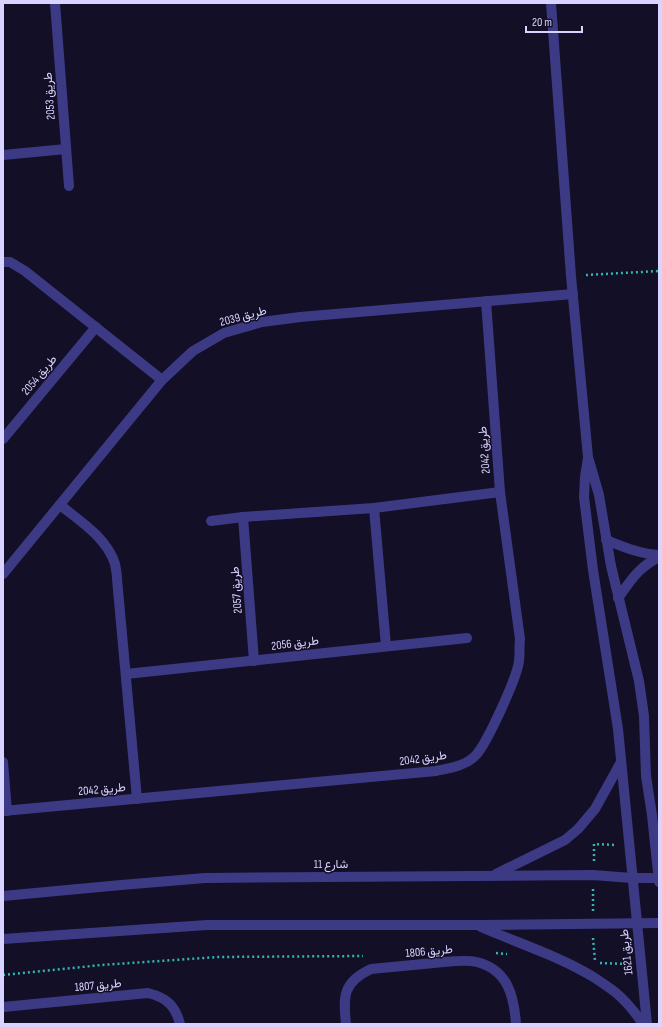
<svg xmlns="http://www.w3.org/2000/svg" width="662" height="1027" font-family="'Sofia Sans Condensed',Vazirmatn,sans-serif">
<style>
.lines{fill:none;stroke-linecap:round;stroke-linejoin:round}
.path{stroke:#2fb8b0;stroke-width:2.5;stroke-dasharray:2 3;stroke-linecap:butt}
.minor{stroke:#3d3a85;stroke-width:10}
.labels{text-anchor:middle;stroke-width:3;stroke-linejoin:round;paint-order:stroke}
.street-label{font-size:12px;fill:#d9d4ff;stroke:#130f26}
</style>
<rect width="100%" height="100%" fill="#130f26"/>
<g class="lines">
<g class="path">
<path d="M586 275 659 271"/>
<path d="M594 861V844L616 845"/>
<path d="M593 911V888"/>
<path d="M593 938 595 961"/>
<path d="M496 953 507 954"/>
<path d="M600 963 627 964"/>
<path d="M3 975 101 965 218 957 363 956"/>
</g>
<g class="minor">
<path d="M55 3 69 186"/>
<path d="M551 3 571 276 588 457 599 495 611 566 639 681 644 716 646 776 652 815 659 882"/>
<path d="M3 155 66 149"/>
<path d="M3 262H10L25 271 162 380"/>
<path d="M3 439 96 327"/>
<path d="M588 458 585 477 584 497 593 570 618 729 647 1024"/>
<path d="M60 505C80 521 107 538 115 564 116 569 117 574 117 579L137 799"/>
<path d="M374 508 386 646"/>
<path d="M243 517 254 661"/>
<path d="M211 521 243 517 374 508 500 492"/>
<path d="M606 540C624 547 640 554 659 555"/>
<path d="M3 574 162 380 193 351 224 333 262 322 300 317 573 294"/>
<path d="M618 598C632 579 638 568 659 557"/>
<path d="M126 674C240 663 353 649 467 638"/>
<path d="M3 762 7 811"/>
<path d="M3 811 436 771C450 768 466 766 476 755 487 743 517 678 519 661 520 654 519 646 520 639L500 492 486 301"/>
<path d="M496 874 565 840 578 829 595 809 621 762"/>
<path d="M3 896 121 885 205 878 593 875 632 878H659"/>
<path d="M481 927C520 944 559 956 595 978 602 983 609 987 615 992 626 1001 635 1012 643 1024"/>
<path d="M3 939 207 925H478L659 923"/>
<path d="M3 1007 148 993C167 998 175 1005 180 1024"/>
<path d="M346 1024C343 996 343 982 371 969 392 967 413 965 434 963 448 962 464 959 477 962 508 970 514 996 516 1024"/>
</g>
</g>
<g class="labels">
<g class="street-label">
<text transform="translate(49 96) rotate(-94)" y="4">طريق 2053</text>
<text transform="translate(243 316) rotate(-15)" y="4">طريق 2039</text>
<text transform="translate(39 375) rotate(-50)" y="4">طريق 2054</text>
<text transform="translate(484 450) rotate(-94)" y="4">طريق 2042</text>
<text transform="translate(236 590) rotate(-94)" y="4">طريق 2057</text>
<text transform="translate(295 643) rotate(-7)" y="4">طريق 2056</text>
<text transform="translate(423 758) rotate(-8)" y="4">طريق 2042</text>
<text transform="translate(102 789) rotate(-5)" y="4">طريق 2042</text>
<text x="331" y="868">شارع 11</text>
<text transform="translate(429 951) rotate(-5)" y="4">طريق 1806</text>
<text transform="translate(626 952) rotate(-96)" y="4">طريق 1621</text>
<text transform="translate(98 985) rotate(-5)" y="4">طريق 1807</text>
</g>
</g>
<rect width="662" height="1027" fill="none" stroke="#d9d4ff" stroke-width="8"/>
<path d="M526 26v6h56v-6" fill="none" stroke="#d9d4ff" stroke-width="2"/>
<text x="532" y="26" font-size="12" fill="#d9d4ff" stroke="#130f26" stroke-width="3" paint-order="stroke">20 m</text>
</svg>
